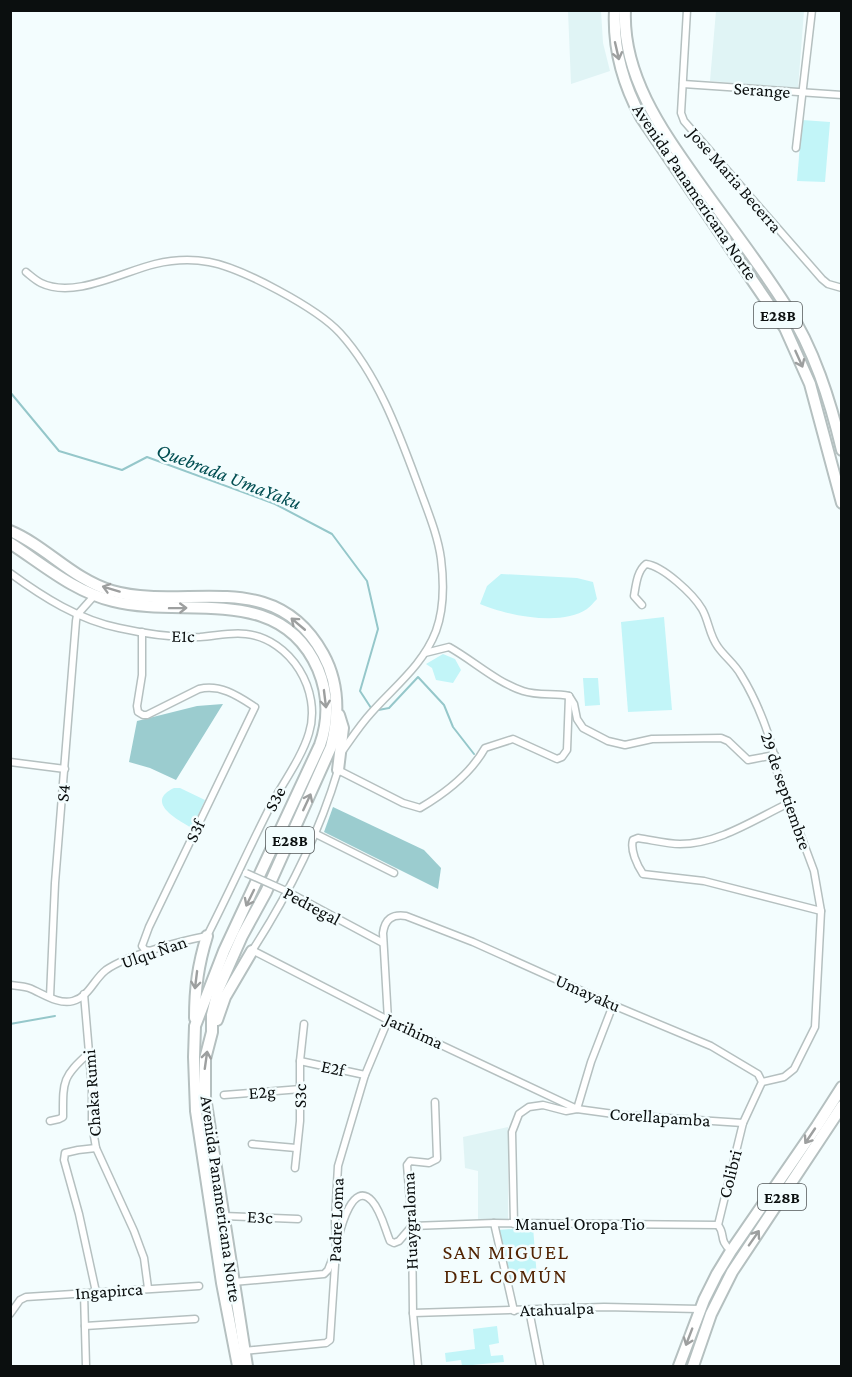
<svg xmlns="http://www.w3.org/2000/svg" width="852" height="1377" font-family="'Crimson Pro',serif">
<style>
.built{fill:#e0f4f5}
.green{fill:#c2f5f8}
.forest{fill:#9bcccf}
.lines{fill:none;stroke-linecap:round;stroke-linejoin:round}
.stream{stroke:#95c7ca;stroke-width:2}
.minor-casing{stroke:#b5c0c0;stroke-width:9}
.trunk-casing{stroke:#b5c0c0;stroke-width:14}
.minor{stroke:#fff;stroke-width:6}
.trunk{stroke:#fff;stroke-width:10}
.minor-bridge-casing{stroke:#b5c0c0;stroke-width:9;stroke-linecap:butt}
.minor-bridge{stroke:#fff;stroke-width:6}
.oneway{stroke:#9d9f9f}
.labels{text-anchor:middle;stroke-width:5;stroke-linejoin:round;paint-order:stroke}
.shield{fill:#f3fdfe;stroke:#515657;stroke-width:1.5}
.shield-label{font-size:16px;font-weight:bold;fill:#0b0f0f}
.street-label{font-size:18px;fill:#0b0f0f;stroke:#f3fdfe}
.water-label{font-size:20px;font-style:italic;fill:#004d51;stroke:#f3fdfe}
.quarter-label{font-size:21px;letter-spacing:1.5px;fill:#522403;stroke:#f3fdfe}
</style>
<rect width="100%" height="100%" fill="#f3fdfe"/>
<g class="built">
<path d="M568 11H601L603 43 610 71 571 84Z"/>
<path d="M716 11H804L798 88 710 81Z"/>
<path d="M508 1127V1222L478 1220V1171L465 1168 463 1137Z"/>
</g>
<g class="green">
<path d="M802 120 830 122 825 182 797 181Z"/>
<path d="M501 574 577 578 593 582 597 599C594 602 590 607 587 609 561 627 506 615 480 604L487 586Z"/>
<path d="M664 617 672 710 628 712 621 622Z"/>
<path d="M443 654 455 659 461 670 453 683 436 680 432 668 426 664Z"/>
<path d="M583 678H598L600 705 585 706Z"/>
<path d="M174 788H180L205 800 192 828C178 820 144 802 174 788Z"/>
<path d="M533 1227 537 1278 527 1282 509 1281 498 1230Z"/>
<path d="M497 1326 499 1343 489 1345 491 1356 503 1355 504 1362 462 1366 461 1360 446 1362 445 1353 475 1349 473 1329Z"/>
</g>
<g class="forest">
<path d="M223 704 176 780 150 768 129 762 137 721 197 706Z"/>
<path d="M333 807 424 850 441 868 438 889 324 832Z"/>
</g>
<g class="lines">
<g class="stream">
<path d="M10 392 59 451 122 470 147 457 275 504 332 534 367 581 378 629 360 691 373 711 389 708 418 677 444 705 453 727 474 754"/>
<path d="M10 1024 55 1016"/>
</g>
<g class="minor-casing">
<g id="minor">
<path d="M687 10 681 113 684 121 822 279 828 284 842 288"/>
<path d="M683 84 842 95"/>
<path d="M796 148 812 10"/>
<path d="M26 272C31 276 35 280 41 283 74 299 122 272 155 264 172 260 192 259 209 262 242 268 317 308 340 333 379 376 400 436 420 490 428 512 438 536 441 559 444 583 444 609 436 631 423 665 395 686 371 713 360 725 351 739 341 753"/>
<path d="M10 573C43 597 79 620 119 628 146 634 173 638 200 637 216 636 230 632 246 634 291 639 322 691 309 733 302 757 283 783 271 805 249 848 229 893 207 936 181 941 127 955 106 970 94 979 89 997 73 1001 58 1005 42 993 29 988 23 986 17 986 10 985"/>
<path d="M642 605 634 596C636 585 637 571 646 564 663 566 693 594 702 609 709 621 709 635 718 647 725 657 735 664 741 675 756 699 774 742 776 769L814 871 821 911 815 1027 794 1069 784 1077 762 1082"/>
<path d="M142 632V675L137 706 138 712 143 715H147L199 689C221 684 238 696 255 707L149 927 142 946 145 950 151 951"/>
<path d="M425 653 449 647C474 661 496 682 523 691 538 696 554 693 569 696L574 704 577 719 583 728 608 741 625 745 652 739 721 738 728 741 748 760 775 755"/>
<path d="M10 762 65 769"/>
<path d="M789 803C755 819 719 844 680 844 667 844 652 840 638 838L633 840C630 850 637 865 643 874L704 881 821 911"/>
<path d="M314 833 394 873"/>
<path d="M286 891 383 943"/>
<path d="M252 950 388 1020 577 1109 591 1062 613 1005"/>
<path d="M252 951C288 895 319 834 338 770L403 803 420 808C444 794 471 773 485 748L513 739 557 759 562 757 567 750 569 696"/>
<path d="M84 994 92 1088V1124L96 1148 134 1231 144 1258 148 1288"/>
<path d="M50 997 55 883 76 621 77 615 94 596"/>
<path d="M300 1061 365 1075"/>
<path d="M224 1095 301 1089"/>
<path d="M50 1121 59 1119 63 1117C63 1081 62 1077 89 1053"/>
<path d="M252 1144 296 1148"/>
<path d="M295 1168 300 1121V1061L304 1024"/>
<path d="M223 1216 298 1219"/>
<path d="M494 1223 514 1311"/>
<path d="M514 1224 512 1132 519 1114 529 1107 543 1105 566 1111 577 1109 621 1115 743 1123"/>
<path d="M718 1225C726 1235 718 1239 731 1251"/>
<path d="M338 1239C341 1227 353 1180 372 1201 381 1211 385 1229 390 1241L394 1243 399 1241 412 1226 494 1223 718 1225"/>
<path d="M233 1282 324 1274 328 1270 333 1257"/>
<path d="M96 1292 79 1214 64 1160 65 1153 78 1150 96 1148"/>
<path d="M84 1293 86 1366"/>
<path d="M529 1310 540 1366"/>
<path d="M413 1313 604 1307 700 1309"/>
<path d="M10 1314 20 1300 26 1297 199 1286"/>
<path d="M85 1326 195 1319"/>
<path d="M244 1351 326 1343 330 1340 336 1250 335 1219 338 1166 365 1075 388 1020 383 933C385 919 392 914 406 916L473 942 613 1005 711 1046 758 1074 762 1082 743 1123 718 1225"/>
<path d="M418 1366 413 1313 412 1226 407 1165 410 1161 429 1163 437 1159 435 1102"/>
</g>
</g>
<g class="trunk-casing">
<g id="trunk">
<path d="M615 10C613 48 623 84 641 117L785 328 810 384 842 503"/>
<path d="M625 10C622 76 663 132 699 183 728 224 759 263 786 306 814 349 830 400 842 450"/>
<path d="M10 531C46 546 72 579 112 591 186 612 274 565 323 654 339 683 339 716 331 747L266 892 242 936 218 990 212 1015V1032L205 1059V1097L247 1366"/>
<path d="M10 543C44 565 73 591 113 601 184 619 280 582 318 669 328 693 329 720 320 745L224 951 195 1026 194 1057 196 1111 222 1283 238 1366"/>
<path d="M338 770 343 728 339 715"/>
<path d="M195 1018C195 988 198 965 207 936"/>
<path d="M217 1020 225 997 252 951"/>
<path d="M679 1366 704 1300 717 1274 731 1251 817 1126 842 1087"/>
<path d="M693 1366 711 1314 732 1272 842 1106"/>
</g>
</g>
<use href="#minor" class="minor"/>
<use href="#trunk" class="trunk"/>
<g class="minor-bridge-casing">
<path id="minor-bridge" d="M246 873 284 890"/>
</g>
<use href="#minor-bridge" class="minor-bridge"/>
</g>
<defs><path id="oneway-shaft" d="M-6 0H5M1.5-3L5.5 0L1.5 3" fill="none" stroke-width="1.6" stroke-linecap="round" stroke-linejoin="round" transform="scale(1.5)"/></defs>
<g class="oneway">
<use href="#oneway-shaft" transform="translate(617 51) rotate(77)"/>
<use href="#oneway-shaft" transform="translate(799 359) rotate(66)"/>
<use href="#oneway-shaft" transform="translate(111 589) rotate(-163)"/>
<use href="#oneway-shaft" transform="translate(178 608) rotate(-1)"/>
<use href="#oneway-shaft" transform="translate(298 624) rotate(-140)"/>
<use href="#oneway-shaft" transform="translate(325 699) rotate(83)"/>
<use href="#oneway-shaft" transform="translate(307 802) rotate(-65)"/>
<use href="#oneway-shaft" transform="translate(250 898) rotate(116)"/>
<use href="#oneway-shaft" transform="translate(196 980) rotate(97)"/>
<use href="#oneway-shaft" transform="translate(206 1060) rotate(-82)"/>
<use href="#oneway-shaft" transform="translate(810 1136) rotate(124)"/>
<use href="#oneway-shaft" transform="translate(754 1238) rotate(-55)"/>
<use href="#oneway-shaft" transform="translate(689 1337) rotate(111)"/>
</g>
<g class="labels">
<g class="shield">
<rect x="754" y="302" width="48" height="26" rx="4.5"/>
<rect x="266" y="827" width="48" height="26" rx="4.5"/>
<rect x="758" y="1184" width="48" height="26" rx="4.5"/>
</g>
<g class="shield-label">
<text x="778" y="321">E28B</text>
<text x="290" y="846">E28B</text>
<text x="782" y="1203">E28B</text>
</g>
<g class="street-label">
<text transform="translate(762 90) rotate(4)" y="6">Serange</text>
<text transform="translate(735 180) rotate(49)" y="6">Jose Maria Becerra</text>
<text transform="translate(695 192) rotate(56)" y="6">Avenida Panamericana Norte</text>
<text transform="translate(183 636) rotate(1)" y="6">E1c</text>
<text transform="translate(786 791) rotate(71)" y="6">29 de septiembre</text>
<text transform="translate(63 793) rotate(-85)" y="6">S4</text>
<text transform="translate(275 799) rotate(-62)" y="6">S3e</text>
<text transform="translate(195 831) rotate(-64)" y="6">S3f</text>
<text transform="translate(312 906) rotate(28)" y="6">Pedregal</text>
<text transform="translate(154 952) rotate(-19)" y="6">Ulqu Ñan</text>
<text transform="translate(588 993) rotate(24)" y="6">Umayaku</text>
<text transform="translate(414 1031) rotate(25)" y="6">Jarihima</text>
<text transform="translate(333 1068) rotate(12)" y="6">E2f</text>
<text transform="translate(262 1092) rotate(-4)" y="6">E2g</text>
<text transform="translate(92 1093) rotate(-94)" y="6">Chaka Rumi</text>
<text transform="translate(300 1096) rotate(-89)" y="6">S3c</text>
<text transform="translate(660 1117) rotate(4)" y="6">Corellapamba</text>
<text transform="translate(730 1174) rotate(-76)" y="6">Colibri</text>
<text transform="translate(221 1199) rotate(82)" y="6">Avenida Panamericana Norte</text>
<text transform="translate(260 1217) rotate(3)" y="6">E3c</text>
<text transform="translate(336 1220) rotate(-88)" y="6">Padre Loma</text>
<text transform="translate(410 1221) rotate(-92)" y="6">Huaygraloma</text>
<text x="580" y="1230">Manuel Oropa Tio</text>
<text transform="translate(109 1291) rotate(-4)" y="6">Ingapirca</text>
<text transform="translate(557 1309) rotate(-2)" y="6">Atahualpa</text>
</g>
<g class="water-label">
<text transform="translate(229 476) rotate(21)" y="7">Quebrada UmaYaku</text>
</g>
<g class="quarter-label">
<text x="506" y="1259">SAN MIGUEL<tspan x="506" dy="24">DEL COMÚN</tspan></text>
</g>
</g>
<rect width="852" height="1377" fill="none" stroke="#0b0f0f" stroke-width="24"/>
</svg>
